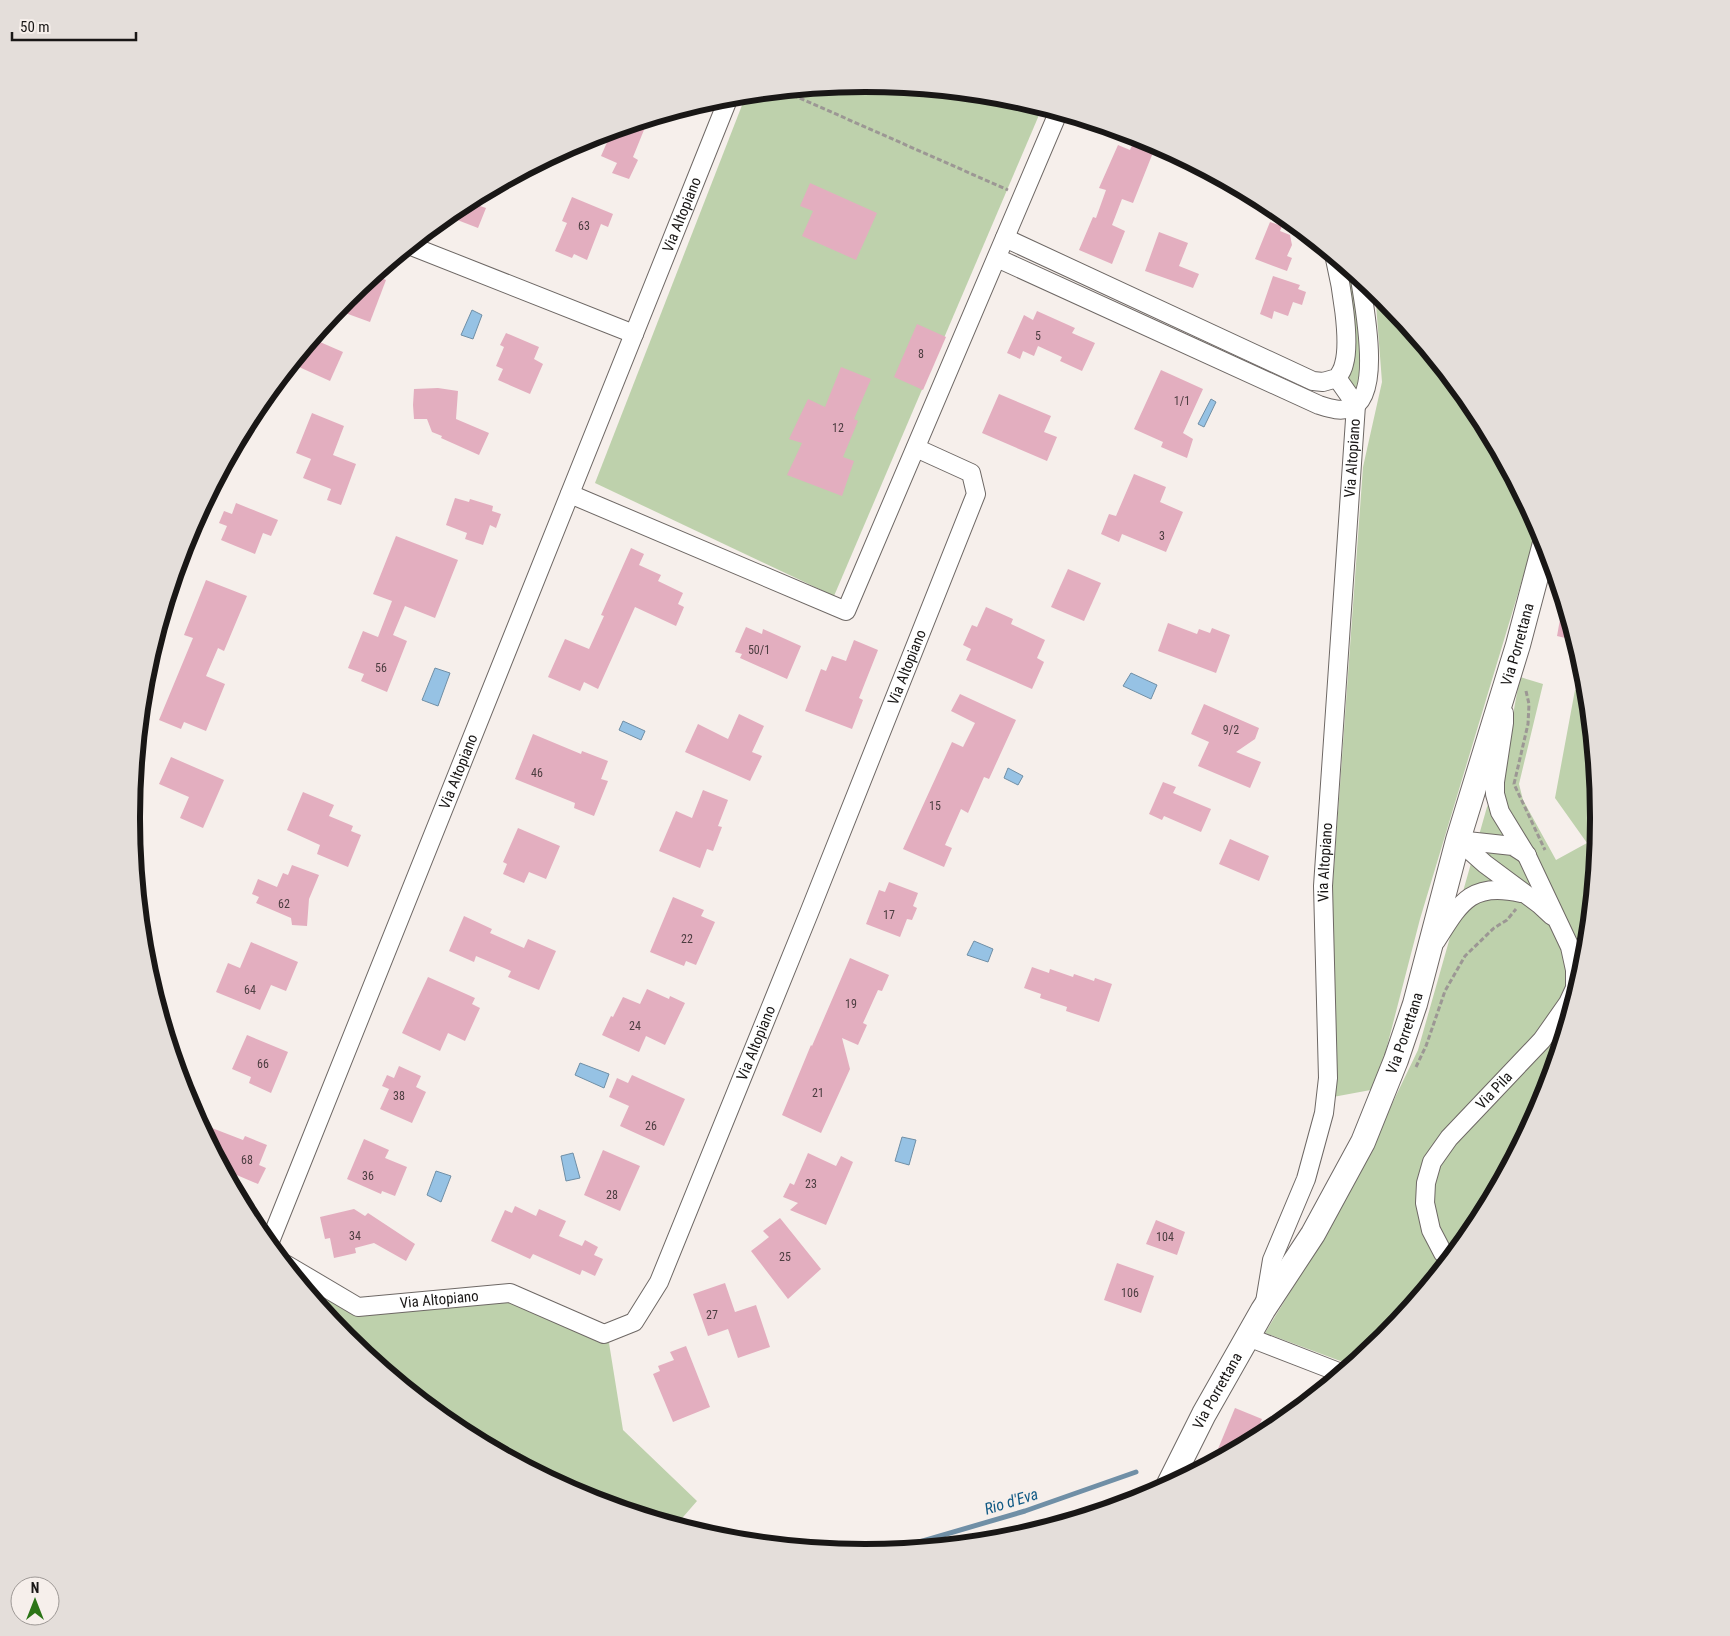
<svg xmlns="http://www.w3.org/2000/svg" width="1730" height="1636" font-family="'Roboto Condensed',sans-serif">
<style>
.green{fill:#bed1ac}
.water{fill:#96c2e4;stroke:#708fa6}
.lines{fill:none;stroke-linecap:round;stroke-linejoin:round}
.stream{stroke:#708fa6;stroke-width:5}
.building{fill:#e3aebf}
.minor-casing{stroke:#6e6865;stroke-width:20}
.secondary-casing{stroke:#6e6865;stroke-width:26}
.path{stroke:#9c9794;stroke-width:3;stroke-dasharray:5 2.5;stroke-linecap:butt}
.minor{stroke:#fff;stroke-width:18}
.secondary{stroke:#fff;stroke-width:24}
.labels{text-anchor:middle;stroke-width:5;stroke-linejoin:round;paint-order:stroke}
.number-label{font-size:12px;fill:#4c3d40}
.street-label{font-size:15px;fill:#191716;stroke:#f6efeb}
.water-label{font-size:16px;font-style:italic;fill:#115a85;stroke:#f6efeb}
.rim{fill:none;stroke:#191716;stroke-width:6}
</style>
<rect width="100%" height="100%" fill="#f6efeb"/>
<g class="green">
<path d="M865 84 1009 98 1042 108 834 596 595 483 746 95Z"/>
<path d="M1343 265 1355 275 1362 374 1357 391 1352 388 1349 378 1352 338Z"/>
<path d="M1375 291 1384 299 1476 410 1538 527 1420 919 1376 1089 1333 1097 1326 979 1363 467 1382 382Z"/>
<path d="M1520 677 1543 684 1519 784 1523 800 1556 860 1587 843 1555 798 1575 690 1587 693 1599 818 1585 962 1543 1099 1475 1226 1384 1337 1351 1365 1265 1333 1303 1271 1363 1164 1418 1050 1487 807 1501 779Z"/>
<path d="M296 1276 370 1311 495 1295 609 1343 623 1430 697 1501 677 1524 584 1496 457 1428 346 1337Z"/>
</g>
<g class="water">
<path d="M472 310 482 315 473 339 461 335Z"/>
<path d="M1211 399 1216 402 1204 427 1198 424Z"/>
<path d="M435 668 450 673 438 706 422 700Z"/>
<path d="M1131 673 1157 685 1151 699 1123 686Z"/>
<path d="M623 721 645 731 641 740 619 730Z"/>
<path d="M1008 768 1023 776 1018 785 1004 778Z"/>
<path d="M974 941 993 949 988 962 967 955Z"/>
<path d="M580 1063 609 1074 604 1088 575 1075Z"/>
<path d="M902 1137 916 1140 909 1165 895 1161Z"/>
<path d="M573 1153 580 1178 566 1181 561 1156Z"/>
<path d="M436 1171 451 1176 441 1202 427 1195Z"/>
</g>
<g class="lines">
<path class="stream" d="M892 1550 1025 1511 1136 1472"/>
</g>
<g class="building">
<path d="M648 120 633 157 638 160 629 179 612 173 617 163 601 156 612 131Z"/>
<path d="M1136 137 1156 145 1133 203 1122 199 1112 225 1125 231 1112 264 1079 250 1093 217 1096 218 1106 190 1099 188 1118 145 1130 150Z"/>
<path d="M810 183 877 213 856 260 802 236 813 211 800 206Z"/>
<path d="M572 197 613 214 608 227 601 224 587 260 574 254 572 258 555 251 567 223 562 221Z"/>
<path d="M468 202 486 208 478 228 447 216 457 207Z"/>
<path d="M1270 222 1282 226 1280 231 1290 235 1292 245 1287 256 1292 258 1287 271 1255 259Z"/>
<path d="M1159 232 1188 243 1179 266 1199 274 1193 288 1145 271Z"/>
<path d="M374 275 386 280 370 322 337 310 346 299Z"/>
<path d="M1273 276 1300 285 1298 289 1306 292 1302 305 1293 302 1288 316 1274 311 1272 319 1260 314Z"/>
<path d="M1037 311 1075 328 1072 333 1095 343 1082 371 1060 361 1062 357 1038 346 1034 356 1023 351 1020 359 1007 353 1024 315 1033 320Z"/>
<path d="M917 324 946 337 923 390 894 377Z"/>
<path d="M506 333 539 347 534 359 543 364 530 394 498 380 503 369 496 366 504 347 500 345Z"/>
<path d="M313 339 343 352 330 381 299 367Z"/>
<path d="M841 367 871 379 854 419 858 421 843 457 854 461 842 496 787 475 802 443 789 439 808 399 825 407Z"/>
<path d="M1161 370 1203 389 1183 433 1193 439 1187 458 1161 447 1163 442 1134 429Z"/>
<path d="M438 388 458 391 456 419 489 433 479 455 441 438 442 436 432 432 427 419H414L413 405 414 389Z"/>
<path d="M999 394 1051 416 1044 432 1057 437 1047 461 982 433Z"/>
<path d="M312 413 344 426 333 455 356 464 341 505 327 500 331 489 303 478 311 459 296 453Z"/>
<path d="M1134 474 1166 487 1160 502 1183 512 1166 552 1122 534 1119 542 1101 534 1109 514 1116 516Z"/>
<path d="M455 498 469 502 470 499 493 506 492 511 501 514 496 528 490 525 483 545 465 539 467 533 446 525Z"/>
<path d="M236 503 278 520 271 536 263 533 255 554 221 540 227 526 219 523 224 511 232 514Z"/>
<path d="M396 536 458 560 435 618 405 606 393 635 407 641 387 692 361 681 364 674 348 668 363 631 378 637 392 601 373 594Z"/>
<path d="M631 548 644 554 639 565 661 575 658 581 683 593 678 604 684 607 676 626 635 607 598 689 584 682 580 691 548 677 565 639 589 649 604 616 601 615Z"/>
<path d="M1068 569 1101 583 1084 621 1051 607Z"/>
<path d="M206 580 247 596 224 651 218 648 206 676 225 684 206 731 184 722 181 729 159 720 193 638 184 635Z"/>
<path d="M1563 603 1572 632 1574 640 1557 636Z"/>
<path d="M986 607 1013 619 1011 624 1045 640 1037 658 1044 662 1032 689 966 660 971 649 963 645 972 625 977 627Z"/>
<path d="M1168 623 1197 634 1199 629 1210 633 1212 628 1230 635 1216 673 1158 651Z"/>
<path d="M746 627 762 634 763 629 801 646 787 679 740 658 742 654 735 652Z"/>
<path d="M854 640 878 650 859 698 863 700 852 729 805 711 821 669 826 671 832 656 846 661Z"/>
<path d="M960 694 1016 720 989 779 984 777 968 813 961 809 945 845 952 848 944 867 903 849 952 742 963 747 975 723 951 711Z"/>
<path d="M1204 704 1259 728 1255 739 1236 752 1261 762 1250 788 1198 766 1209 742 1191 734Z"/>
<path d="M739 714 764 726 752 752 762 756 750 781 685 752 698 724 728 739Z"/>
<path d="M533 734 581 754 582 751 608 761 601 779 608 781 594 816 574 808 575 803 515 779Z"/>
<path d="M171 757 224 780 203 828 180 818 189 797 159 784Z"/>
<path d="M1163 782 1176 787 1173 793 1211 809 1201 832 1164 816 1162 820 1149 814Z"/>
<path d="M703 790 728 800 718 826 722 827 713 851 707 849 700 868 659 851 676 811 692 818Z"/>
<path d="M303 792 334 805 329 816 353 826 351 831 361 835 348 867 317 854 320 845 287 830Z"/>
<path d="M518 828 560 846 546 879 529 872 524 883 503 874 507 864 503 862Z"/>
<path d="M1230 839 1269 856 1259 881 1219 864Z"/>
<path d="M292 865 319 875 309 899 307 926 292 925 291 918 256 903 259 897 252 894 258 879 277 887 283 873 288 875Z"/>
<path d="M889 882 918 893 913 906 917 908 912 920 907 919 900 937 866 924 879 890 885 892Z"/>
<path d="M673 897 704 910 701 916 715 922 696 965 686 961 684 966 650 952Z"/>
<path d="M464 916 492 929 490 933 524 948 528 939 556 951 539 990 508 977 511 971 476 956 474 962 449 951Z"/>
<path d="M251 942 298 962 286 991 271 985 260 1010 216 992 228 963 240 968Z"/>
<path d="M850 958 889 975 882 991 878 990 863 1023 867 1025 858 1045 842 1038 850 1069 821 1133 782 1115 811 1045 812 1046Z"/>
<path d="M1032 967 1049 973 1050 969 1073 977 1074 974 1094 981 1095 978 1112 984 1099 1022 1066 1011 1067 1007 1040 998 1041 994 1024 988Z"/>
<path d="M428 977 475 998 472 1004 480 1008 465 1041 448 1033 440 1051 402 1033Z"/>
<path d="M647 989 669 999 670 996 685 1003 665 1045 646 1036 639 1052 602 1035 611 1016 613 1017 623 997 640 1004Z"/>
<path d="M247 1035 288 1052 271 1093 249 1083 251 1077 232 1069Z"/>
<path d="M399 1066 421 1076 416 1087 426 1092 412 1123 380 1109 389 1089 382 1086 387 1075 394 1078Z"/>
<path d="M632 1075 685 1099 664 1146 620 1126 629 1106 609 1097 617 1078 628 1083Z"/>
<path d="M199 1123 243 1140 245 1136 267 1145 259 1165 266 1168 258 1184 225 1170Z"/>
<path d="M364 1139 389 1150 385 1158 407 1167 395 1196 382 1191 381 1194 347 1179Z"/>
<path d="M603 1150 640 1166 620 1211 584 1195Z"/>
<path d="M808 1153 836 1166 841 1156 853 1162 826 1225 790 1210 798 1203 783 1197 790 1183 794 1185Z"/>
<path d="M515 1206 536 1216 539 1209 566 1221 559 1236 582 1246 585 1240 598 1247 594 1255 603 1259 595 1276 582 1270 580 1275 533 1254 530 1259 491 1241 505 1210 512 1213Z"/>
<path d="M354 1209 365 1216 368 1213 415 1244 406 1261 374 1243 355 1248 356 1253 334 1258 330 1238 325 1239 320 1217Z"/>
<path d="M780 1218 821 1269 788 1299 751 1251 769 1237 763 1231Z"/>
<path d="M1156 1220 1185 1232 1177 1255 1146 1244Z"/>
<path d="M1117 1263 1154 1276 1141 1313 1104 1300Z"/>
<path d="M725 1283 735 1312 756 1305 770 1347 738 1358 728 1329 708 1336 693 1294Z"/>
<path d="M686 1346 710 1407 673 1422 653 1374 660 1371 658 1366 674 1360 670 1352Z"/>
<path d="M1235 1408 1262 1419 1253 1439 1213 1461Z"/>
</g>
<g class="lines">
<g class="minor-casing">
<g id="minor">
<path d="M1005 238 1313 381 1323 382 1337 378C1340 374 1343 369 1344 364 1351 340 1341 284 1335 259"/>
<path d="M411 246 634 334"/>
<path d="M997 258 1319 405C1329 408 1340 412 1350 408 1383 398 1364 305 1360 279"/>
<path d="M570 494 846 611 1058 113"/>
<path d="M1458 840 1485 864 1539 904 1552 916"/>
<path d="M1458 840 1513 846 1527 855"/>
<path d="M1436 941C1460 903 1471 881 1521 893"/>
<path id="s1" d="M269 1244 729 97"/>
<path id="s2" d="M1449 1259 1443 1253 1431 1230 1425 1203 1426 1183 1432 1162 1449 1138 1542 1040 1568 1003 1575 988V970L1570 947 1527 856 1500 812 1495 794V782L1504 723V713"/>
<path id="s3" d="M287 1265 358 1307 510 1293 604 1334 634 1322 659 1282 809 913 976 494 971 473 916 448"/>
<path id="s4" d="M1265 1302 1272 1260 1306 1179 1324 1113 1328 1078 1323 886 1356 405 1337 378"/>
<path d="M1248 1337 1341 1373"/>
</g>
</g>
<g class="secondary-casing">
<g id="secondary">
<path id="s5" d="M1169 1484 1204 1414 1263 1310 1313 1234 1363 1142 1396 1060 1415 1004 1458 840 1518 645 1545 543"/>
</g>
</g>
<g class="path">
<path d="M786 92 1008 190"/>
<path d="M1526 691 1529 704 1528 724 1514 784 1545 850"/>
<path d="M1416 1067 1426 1046 1445 991 1465 956 1494 928 1507 920 1516 909"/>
</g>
<use href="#minor" class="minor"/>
<use href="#secondary" class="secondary"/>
</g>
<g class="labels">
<g class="number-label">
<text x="584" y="230">63</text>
<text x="1038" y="340">5</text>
<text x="921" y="358">8</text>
<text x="1182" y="405">1/1</text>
<text x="838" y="432">12</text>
<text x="1162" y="540">3</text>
<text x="759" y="654">50/1</text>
<text x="381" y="672">56</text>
<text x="1231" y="734">9/2</text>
<text x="537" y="777">46</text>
<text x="935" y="810">15</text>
<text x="284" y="908">62</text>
<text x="889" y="919">17</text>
<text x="687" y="943">22</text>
<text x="250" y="994">64</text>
<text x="851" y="1008">19</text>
<text x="635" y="1030">24</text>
<text x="263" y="1068">66</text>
<text x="818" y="1097">21</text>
<text x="399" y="1100">38</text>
<text x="651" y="1130">26</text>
<text x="247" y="1164">68</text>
<text x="368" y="1180">36</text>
<text x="811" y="1188">23</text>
<text x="612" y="1199">28</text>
<text x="355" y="1240">34</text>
<text x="1165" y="1241">104</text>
<text x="785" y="1261">25</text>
<text x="1130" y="1297">106</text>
<text x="712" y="1319">27</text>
</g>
<g class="street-label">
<text dy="5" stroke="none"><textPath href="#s1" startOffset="1109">Via Altopiano</textPath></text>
<text dy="5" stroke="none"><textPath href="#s4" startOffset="855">Via Altopiano</textPath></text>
<text dy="5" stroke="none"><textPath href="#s5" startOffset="915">Via Porrettana</textPath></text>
<text dy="5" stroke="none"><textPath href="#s3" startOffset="1080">Via Altopiano</textPath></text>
<text dy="5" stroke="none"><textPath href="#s1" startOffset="509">Via Altopiano</textPath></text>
<text dy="5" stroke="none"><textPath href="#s4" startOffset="450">Via Altopiano</textPath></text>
<text dy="5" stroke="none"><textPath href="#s5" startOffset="510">Via Porrettana</textPath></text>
<text dy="5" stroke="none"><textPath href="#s3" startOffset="675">Via Altopiano</textPath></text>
<text dy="5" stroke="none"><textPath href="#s2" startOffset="199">Via Pila</textPath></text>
<text dy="5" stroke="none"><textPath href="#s3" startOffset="164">Via Altopiano</textPath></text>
<text dy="5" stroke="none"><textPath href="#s5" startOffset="105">Via Porrettana</textPath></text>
</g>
<g class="water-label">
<text transform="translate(1011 1501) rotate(-17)" y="6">Rio d'Eva</text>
</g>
</g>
<path d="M0 0H1730V1636H0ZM865 92H865A725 725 0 0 1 1590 817V819A725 725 0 0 1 865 1544H865A725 725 0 0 1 140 819V817A725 725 0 0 1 865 92Z" fill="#e4deda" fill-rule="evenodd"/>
<path class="rim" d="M865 92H865A725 725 0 0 1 1590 817V819A725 725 0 0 1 865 1544H865A725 725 0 0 1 140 819V817A725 725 0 0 1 865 92Z"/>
<g transform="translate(35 1601)"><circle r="24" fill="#f6efeb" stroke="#9e9996"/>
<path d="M0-4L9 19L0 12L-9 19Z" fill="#2b7416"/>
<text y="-8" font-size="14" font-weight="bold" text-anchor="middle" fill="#191716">N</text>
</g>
<path d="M12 32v8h124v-8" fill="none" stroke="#191716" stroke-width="2.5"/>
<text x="20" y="32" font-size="15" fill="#191716" stroke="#f6efeb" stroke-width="4" paint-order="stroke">50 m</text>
</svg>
